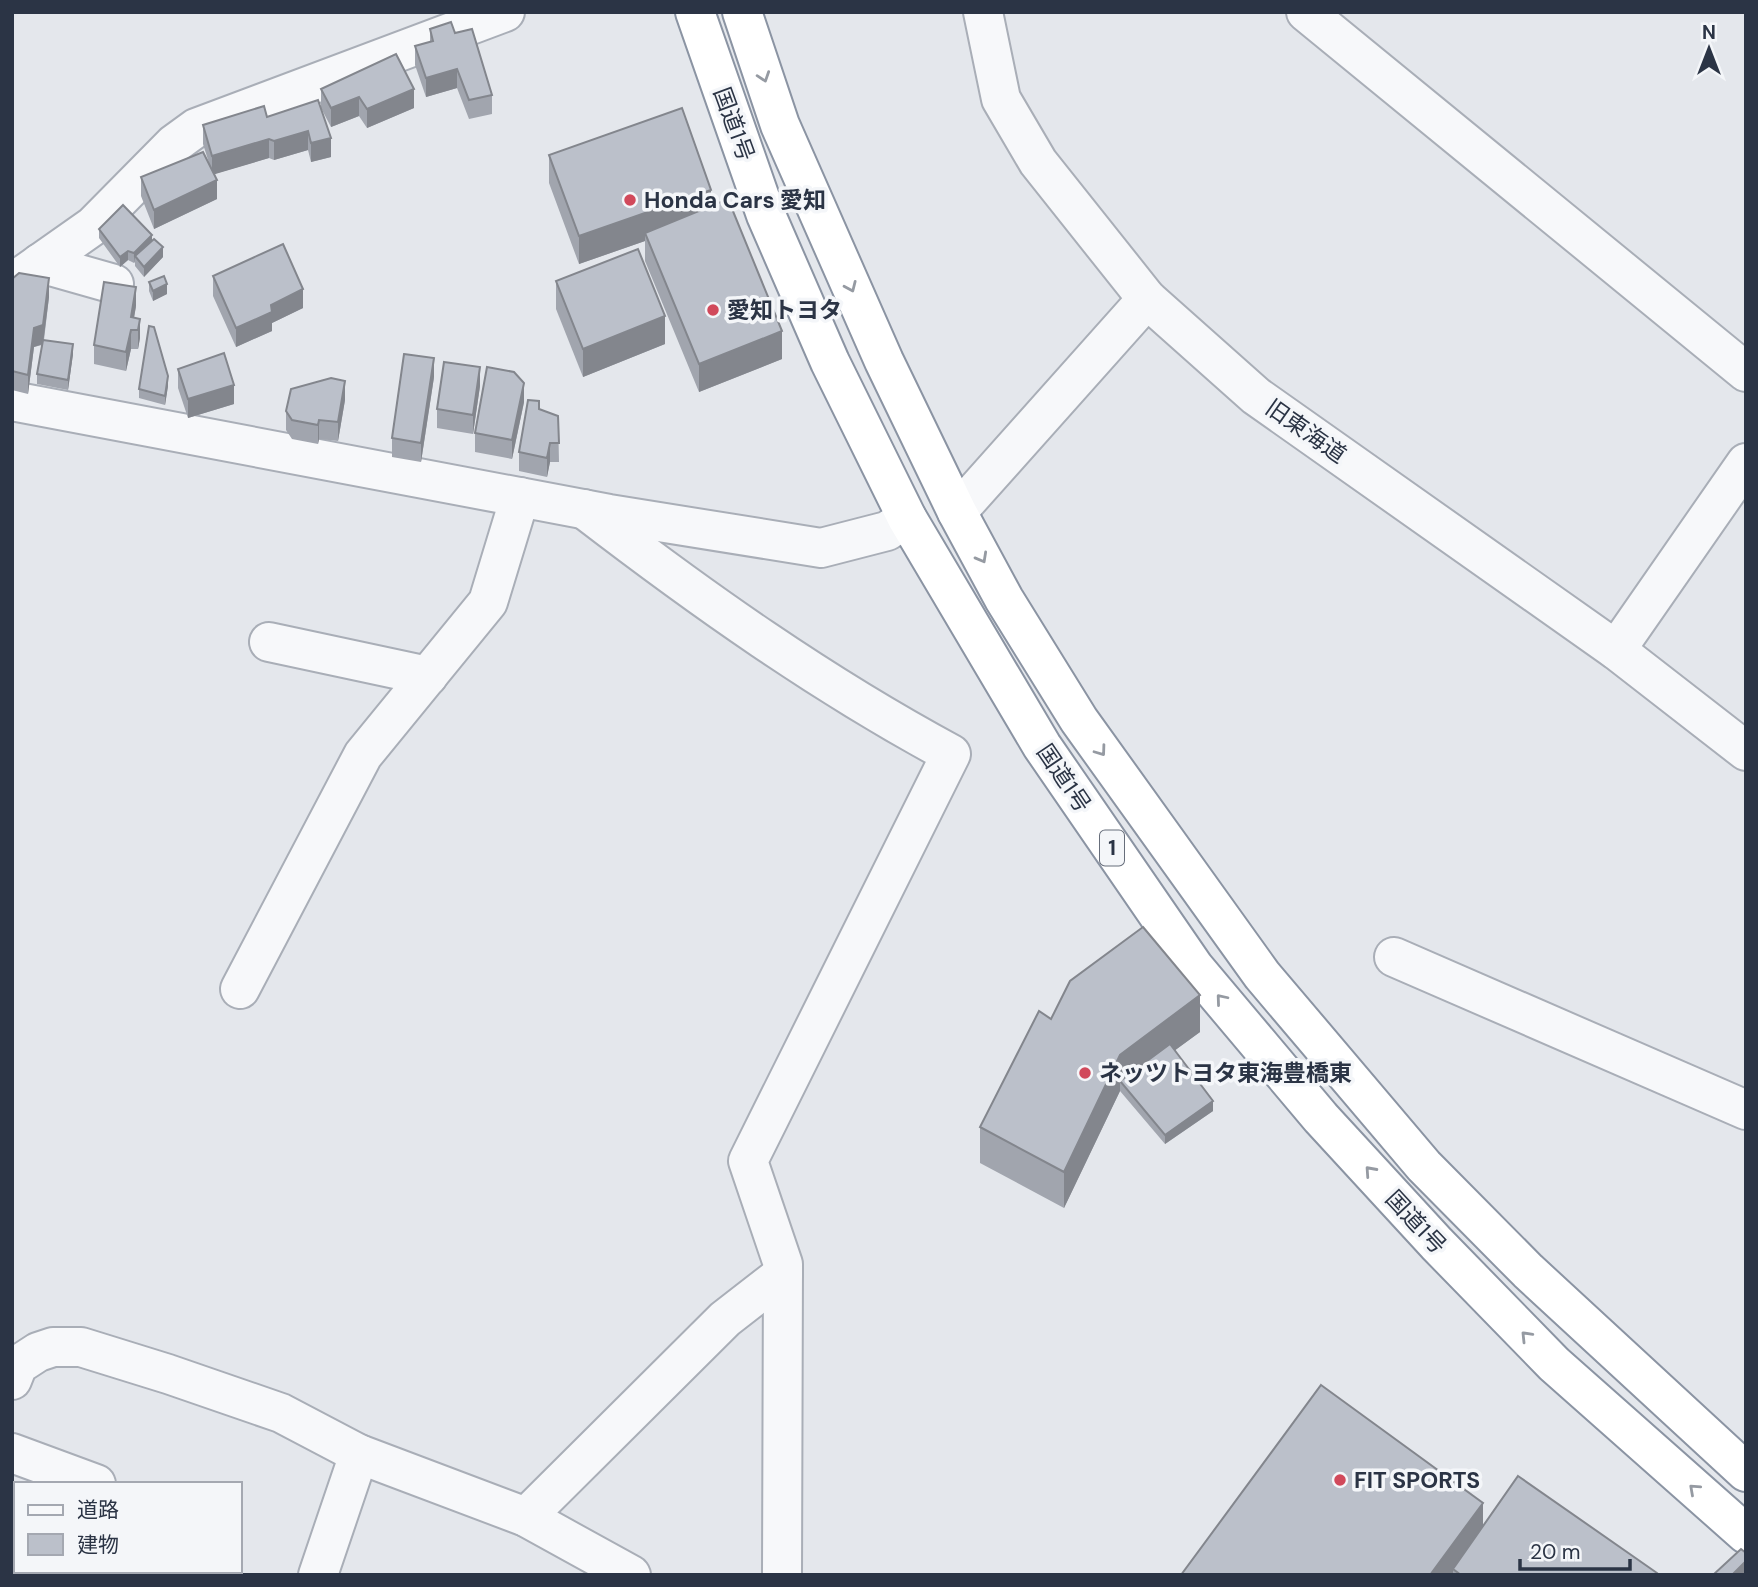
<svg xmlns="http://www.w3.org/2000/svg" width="1758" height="1587" font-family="'DM Sans','Noto Sans JP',sans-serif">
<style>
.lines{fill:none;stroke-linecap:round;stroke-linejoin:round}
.minor-casing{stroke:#a9aeb7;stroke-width:42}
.tertiary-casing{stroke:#a9aeb7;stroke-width:42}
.trunk-casing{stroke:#8b94a3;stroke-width:42}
.minor{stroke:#f7f8fa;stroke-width:38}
.tertiary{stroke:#f7f8fa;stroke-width:38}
.trunk{stroke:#fff;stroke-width:38}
.wall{fill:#a1a5ae}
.shaded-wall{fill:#83868d}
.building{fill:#bbc0ca;stroke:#83868d;stroke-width:2}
.oneway{stroke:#959aa2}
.poi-dot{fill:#d1495b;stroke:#f4f6f9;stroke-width:2.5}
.labels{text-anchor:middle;stroke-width:7;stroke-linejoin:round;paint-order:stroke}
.shield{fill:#f4f6f9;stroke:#676e7b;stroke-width:2}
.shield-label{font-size:21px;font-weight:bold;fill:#2b3445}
.street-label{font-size:23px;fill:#2b3445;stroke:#f4f6f9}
.poi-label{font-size:23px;font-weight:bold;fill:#2b3445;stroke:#f4f6f9;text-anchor:start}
</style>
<rect width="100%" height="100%" fill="#e4e7ec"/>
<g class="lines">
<g class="minor-casing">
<g id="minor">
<path d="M1306 12 1746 372"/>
<path d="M40 263 114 284"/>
<path d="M12 283 93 226 174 144 196 128 505 12"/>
<path d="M12 401 609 514 821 548 887 531 907 518"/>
<path d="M584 509C701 599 821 684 951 754L748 1161 783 1264 782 1575"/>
<path d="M957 512 1147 299"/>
<path d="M269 642 428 676"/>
<path d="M1394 957 1746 1110"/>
<path d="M240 989 363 755 488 602 520 497"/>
<path d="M12 1380 18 1365 38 1352 53 1347H81L168 1374 281 1413 359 1454 526 1517 631 1575"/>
<path d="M12 1453 96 1484"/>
<path d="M526 1517 725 1319 783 1274"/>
<path d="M129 1575 130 1571"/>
<path d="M318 1575 359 1454"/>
</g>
</g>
<g class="tertiary-casing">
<g id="tertiary">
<path d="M983 12 1001 99 1038 162 1147 299 1256 396 1616 650 1746 751"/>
<path d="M1616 650 1746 463"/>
</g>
</g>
<g class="trunk-casing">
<g id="trunk">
<path d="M695 12 766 215 830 362 907 518 1042 746 1194 967 1321 1118 1437 1244 1554 1364 1746 1534"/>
<path d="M742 12 780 125 884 361 957 512 1004 599 1079 720 1262 975 1424 1166 1528 1271 1746 1472"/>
</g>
</g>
<use href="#minor" class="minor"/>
<use href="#tertiary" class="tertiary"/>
<use href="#trunk" class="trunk"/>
</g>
<g class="wall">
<path d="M430 29 455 33 492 95V114L469 119 457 88 426 97 415 65V46L430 42Z"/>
<path d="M321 89 414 108 367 128 359 116 331 127 321 108Z"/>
<path d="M318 100 331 157 311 162 308 150 274 160 269 158 214 174 217 199 154 229 141 196V177L209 163 203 144V125L267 117Z"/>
<path d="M549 155 711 206 782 359 699 392 645 261V241L579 264 549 183Z"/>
<path d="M99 229 152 241 163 257 144 277 135 266V262L134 263 128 260 120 267 99 238Z"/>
<path d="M213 276 303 308 272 323V331L236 347 213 296Z"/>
<path d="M12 279 49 297 44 340 73 354 68 390 37 384V374L42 345 34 347 28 394 12 390Z"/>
<path d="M556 281 665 344 583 377 556 309Z"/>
<path d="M149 282 167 294 153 301 149 291Z"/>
<path d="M136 306 134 317 140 319V338L138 349H131L126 371 94 364V345Z"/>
<path d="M178 369 234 404 188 418 178 388Z"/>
<path d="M434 377 421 462 392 457V438Z"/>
<path d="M168 386 165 405 139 398V389Z"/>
<path d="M480 386 473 434 437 428V409Z"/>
<path d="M345 400 338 441 319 439 318 444 292 439 286 430V411Z"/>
<path d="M524 402 512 459 475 452V433Z"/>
<path d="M539 409 558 416 559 462H550L547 477 519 471V452Z"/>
<path d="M1051 1019 1200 1032 1175 1050 1213 1111 1165 1144 1120 1091 1064 1208 980 1163V1127Z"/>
<path d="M1483 1526 1657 1575H1181Z"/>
</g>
<g class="shaded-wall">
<path d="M457 69V88L426 97V78Z"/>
<path d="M414 89V108L367 128V109Z"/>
<path d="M359 97V116L331 127V108Z"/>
<path d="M308 131V150L274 160V141Z"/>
<path d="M331 138V157L311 162V143Z"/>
<path d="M269 139V158L212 175V156Z"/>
<path d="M217 180V199L154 229V210Z"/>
<path d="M711 190V217L645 233V241L579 264V236Z"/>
<path d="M152 235V244L135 256 134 263V253Z"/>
<path d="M163 247V257L144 277V267Z"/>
<path d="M128 251V260L120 267V257Z"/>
<path d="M49 278V297L43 344 34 347 28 394V375L34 328Z"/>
<path d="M167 284V294L153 301V291Z"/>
<path d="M136 287V306L132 330 131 317Z"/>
<path d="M303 289V308L272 323V331L236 347V328L271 305Z"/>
<path d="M665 316V344L583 377V349Z"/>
<path d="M140 319V338L138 349V330Z"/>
<path d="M131 330V349L126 371V352Z"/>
<path d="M782 331V359L699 392V364Z"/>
<path d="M73 344V354L68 390V380Z"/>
<path d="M434 358V377L421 462V443Z"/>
<path d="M480 367V386L473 434V415Z"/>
<path d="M168 376V386L165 405V396Z"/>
<path d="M345 381V400L338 441V422Z"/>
<path d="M524 383V402L512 459V440Z"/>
<path d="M234 385V404L188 418V399Z"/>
<path d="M319 420V439L318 444V425Z"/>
<path d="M550 443V462L547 477V458Z"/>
<path d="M1200 995V1032L1125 1087 1120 1081V1091L1064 1208V1172L1120 1055Z"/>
<path d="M1213 1101V1111L1165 1144V1135Z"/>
<path d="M1483 1503V1539L1453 1569V1575H1430Z"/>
<path d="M1746 1561V1575H1732Z"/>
</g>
<g class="building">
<path d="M451 22 455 33 472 29 492 95 469 100 457 69 426 78 415 46 433 41 430 29Z"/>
<path d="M396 54 414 89 367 109 359 97 331 108 321 89Z"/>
<path d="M318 100 331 138 311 143 308 131 274 141 269 139 212 156 203 125 264 106 267 117Z"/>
<path d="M682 108 711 190 579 236 549 155Z"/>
<path d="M203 152 217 180 154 210 141 177Z"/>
<path d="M728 199 782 331 699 364 645 233Z"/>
<path d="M123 205 152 235 134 253 128 251 120 257 99 229Z"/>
<path d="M154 239 163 247 144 267 135 256Z"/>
<path d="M283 244 303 289 271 305 272 312 236 328 213 276Z"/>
<path d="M638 249 665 316 583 349 556 281Z"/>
<path d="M19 273 49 278 43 325 34 328 28 375 12 371V279Z"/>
<path d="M164 276 167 284 153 291 149 282Z"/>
<path d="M104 282 136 287 131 317 140 319 138 330H131L126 352 94 345Z"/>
<path d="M149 326 154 327 168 376 165 396 139 389Z"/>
<path d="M43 340 73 344 68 380 37 374Z"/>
<path d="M224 353 234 385 188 399 178 369Z"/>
<path d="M404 354 434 358 421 443 392 438Z"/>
<path d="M444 362 480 367 473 415 437 409Z"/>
<path d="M487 367 514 372 524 383 512 440 475 433Z"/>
<path d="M331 378 345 381 338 422 319 420 318 425 292 420 286 411 291 389Z"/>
<path d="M528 400 539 401V409L558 416 559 443H550L547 458 519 452Z"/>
<path d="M1143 927 1200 995 1120 1055 1064 1172 980 1127 1039 1011 1051 1019 1070 981Z"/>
<path d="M1170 1044 1213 1101 1165 1135 1120 1081Z"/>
<path d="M1321 1385 1483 1503 1430 1575H1181Z"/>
<path d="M1518 1476 1657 1573 1656 1575H1461L1453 1569Z"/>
<path d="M1741 1549 1746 1553V1561L1732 1575H1713Z"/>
</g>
<defs><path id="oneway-chevron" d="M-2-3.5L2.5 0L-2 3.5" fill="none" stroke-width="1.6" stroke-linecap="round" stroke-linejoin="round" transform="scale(1.75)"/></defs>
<g class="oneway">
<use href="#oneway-chevron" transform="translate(764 77) rotate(71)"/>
<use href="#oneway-chevron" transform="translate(851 287) rotate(66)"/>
<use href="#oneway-chevron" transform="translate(982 558) rotate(61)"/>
<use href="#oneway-chevron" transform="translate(1101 751) rotate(54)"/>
<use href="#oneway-chevron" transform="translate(1221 999) rotate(-130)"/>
<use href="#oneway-chevron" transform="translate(1370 1171) rotate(-132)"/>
<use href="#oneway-chevron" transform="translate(1526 1336) rotate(-134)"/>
<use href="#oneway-chevron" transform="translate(1694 1489) rotate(-138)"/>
</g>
<g class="poi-dot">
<circle cx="630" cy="200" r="7"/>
<circle cx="713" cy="310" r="7"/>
<circle cx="1085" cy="1073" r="7"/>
<circle cx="1340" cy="1480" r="7"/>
</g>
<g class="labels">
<rect class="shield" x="1100" y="830.5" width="24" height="35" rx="5"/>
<g class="shield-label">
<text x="1112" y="855">1</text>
</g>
<g class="street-label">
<text transform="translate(734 124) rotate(70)" y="8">国道1号</text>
<text transform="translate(1306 431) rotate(35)" y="8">旧東海道</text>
<text transform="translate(1064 778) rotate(56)" y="8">国道1号</text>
<text transform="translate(1416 1222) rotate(47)" y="8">国道1号</text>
</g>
<g class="poi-label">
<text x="644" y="208">Honda Cars 愛知</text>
<text x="727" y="318">愛知トヨタ</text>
<text x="1099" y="1081">ネッツトヨタ東海豊橋東</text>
<text x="1354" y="1488">FIT SPORTS</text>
</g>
</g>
<rect width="1758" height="1587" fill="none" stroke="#2b3445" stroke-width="28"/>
<rect x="14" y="1482" width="228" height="91" fill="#f4f6f9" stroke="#a4a8b1" stroke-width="2"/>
<rect x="28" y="1505" width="35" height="10" fill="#f7f8fa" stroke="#a4a8b1" stroke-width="2"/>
<text x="77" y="1517" font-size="21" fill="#2b3445">道路</text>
<rect x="28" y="1534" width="35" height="21" fill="#bbc0ca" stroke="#a4a8b1" stroke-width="2"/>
<text x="77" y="1552" font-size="21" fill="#2b3445">建物</text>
<g transform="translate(1709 49)" stroke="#f4f6f9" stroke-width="5" paint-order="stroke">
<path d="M0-5L12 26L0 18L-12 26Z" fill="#2b3445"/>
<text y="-10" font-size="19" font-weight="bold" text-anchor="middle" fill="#2b3445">N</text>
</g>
<path d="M1520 1559v10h110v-10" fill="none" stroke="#2b3445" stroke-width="3.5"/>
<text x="1530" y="1559" font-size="21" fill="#2b3445" stroke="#f4f6f9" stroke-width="5" paint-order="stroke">20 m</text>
</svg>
